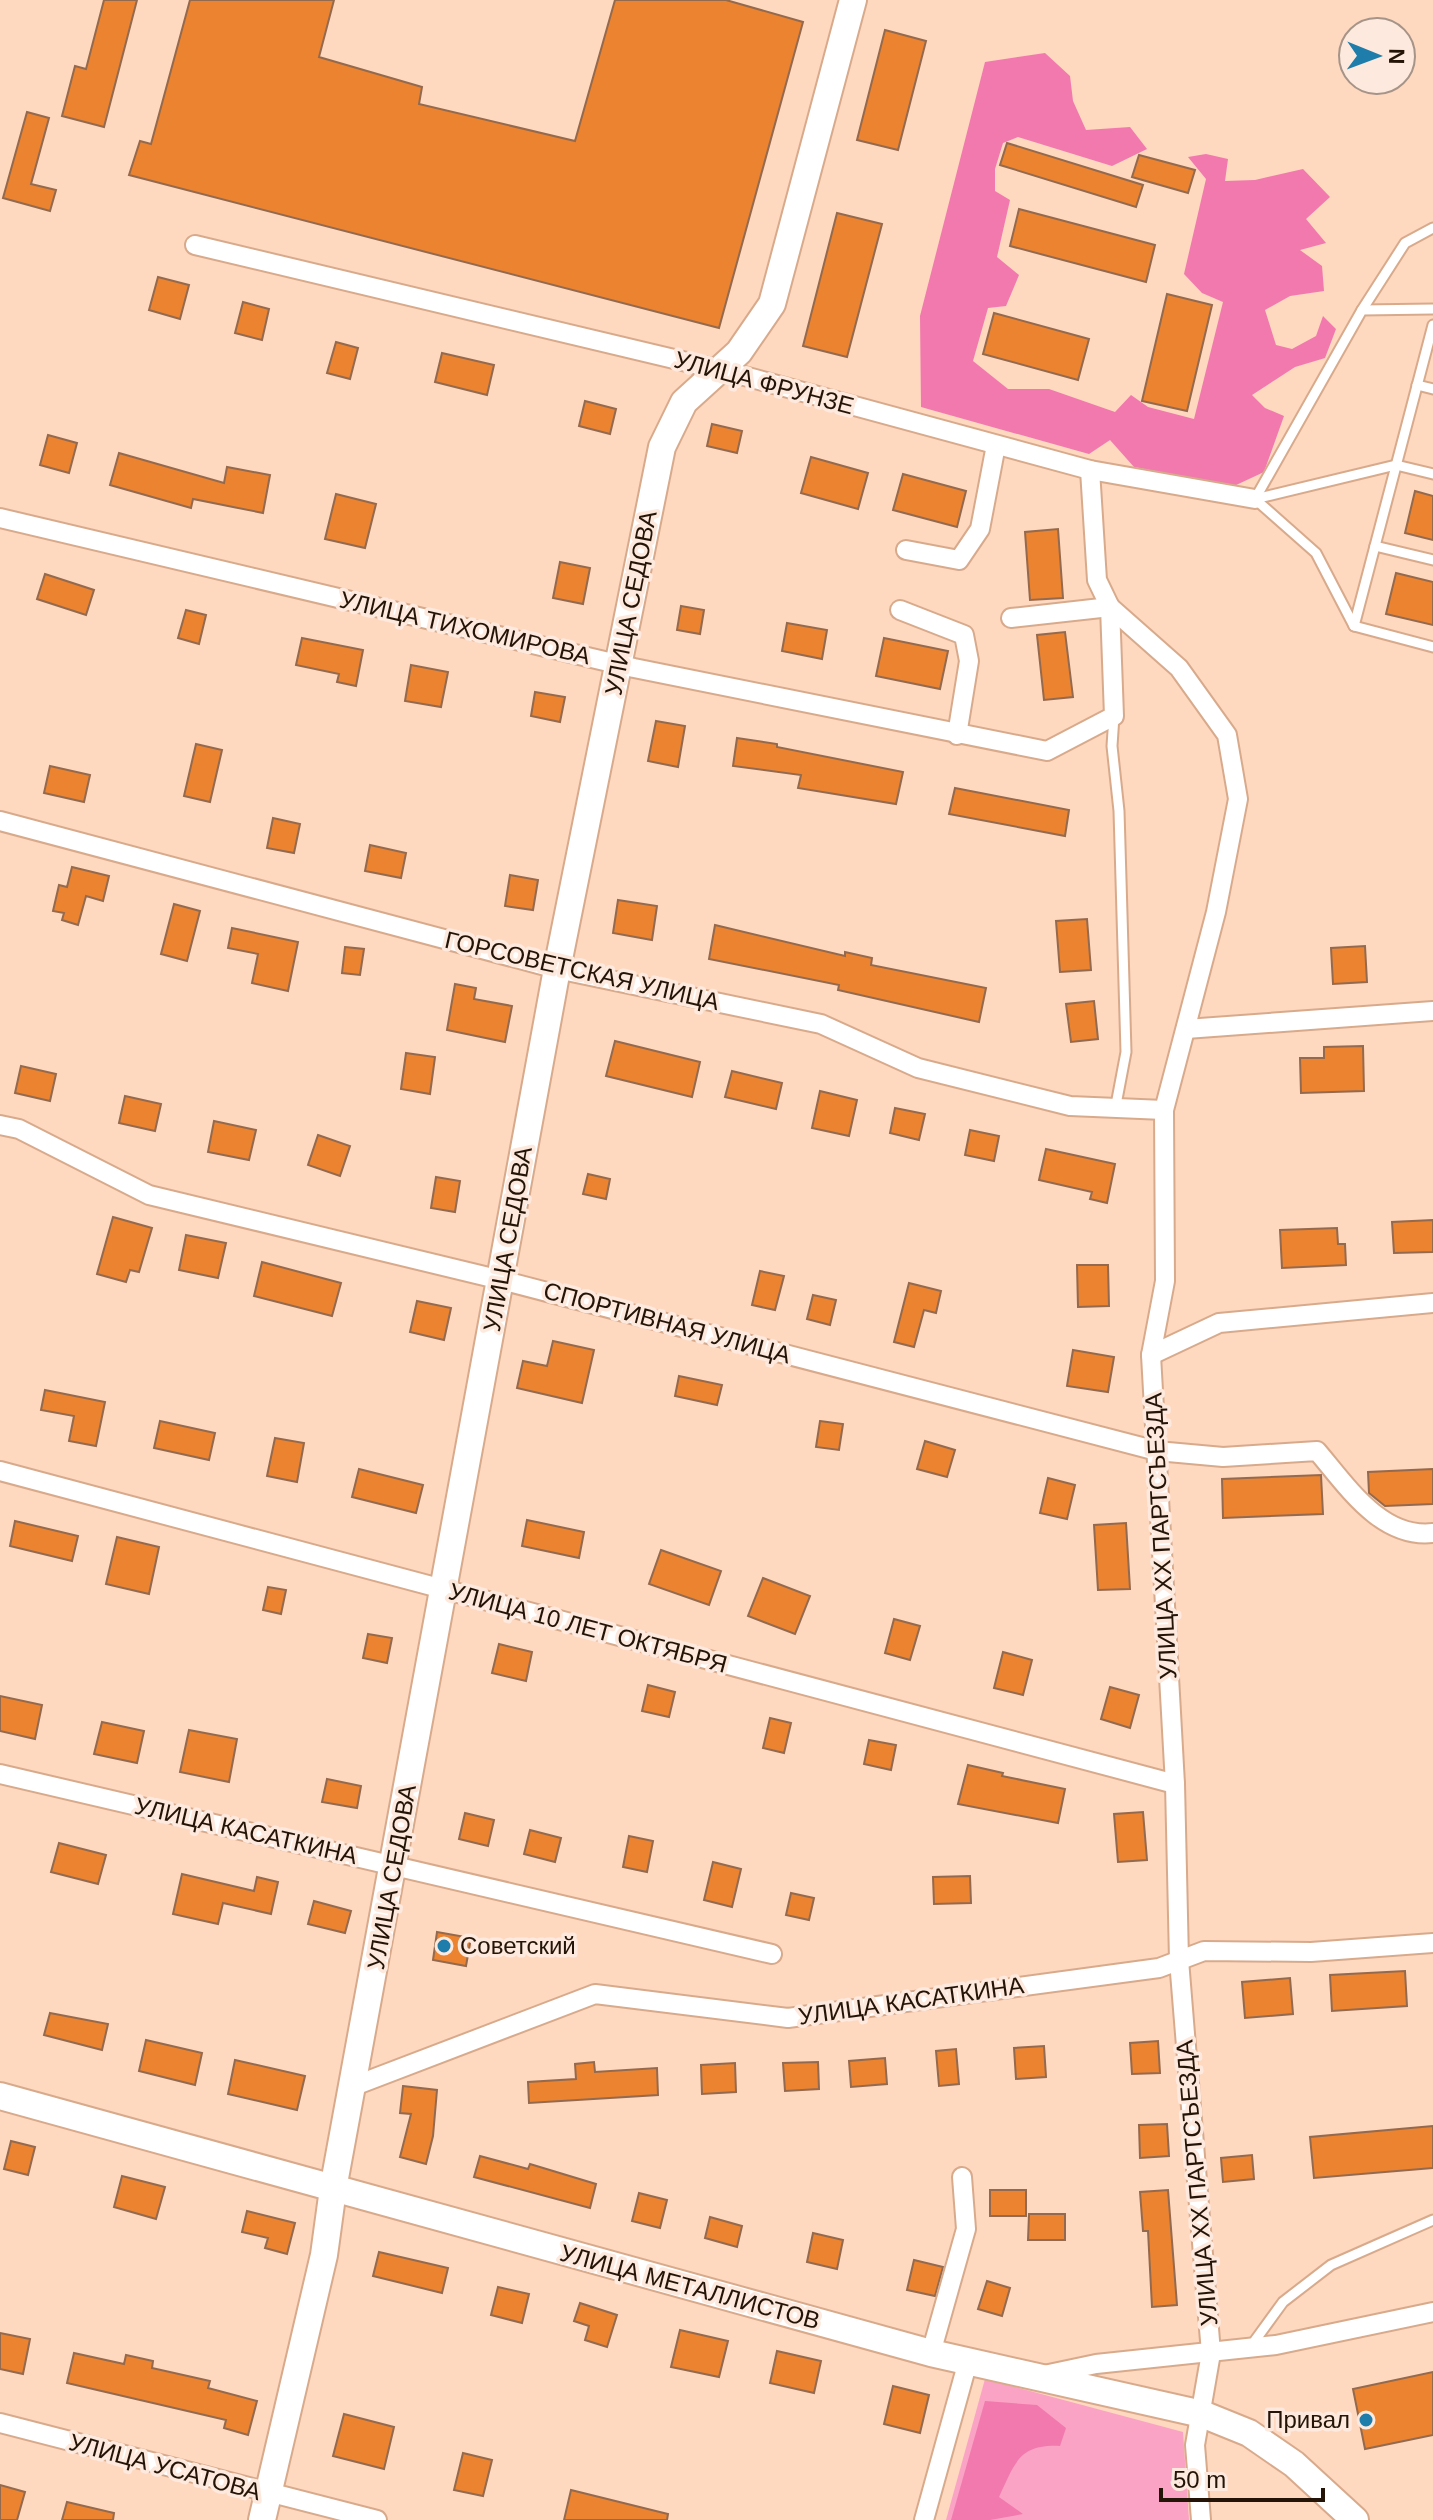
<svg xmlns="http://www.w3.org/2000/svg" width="1433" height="2520" font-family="Helvetica,sans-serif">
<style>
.green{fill:#faa3c5}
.forest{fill:#f179ad}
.building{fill:#eb8330;stroke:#946a4e;stroke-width:2}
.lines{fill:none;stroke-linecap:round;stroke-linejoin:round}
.lane-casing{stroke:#d8aa8c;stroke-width:13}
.street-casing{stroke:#d8aa8c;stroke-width:22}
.secondary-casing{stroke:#d8aa8c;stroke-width:30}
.lane{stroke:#fff;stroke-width:9}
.street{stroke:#fff;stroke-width:18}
.secondary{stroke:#fff;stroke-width:26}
.poi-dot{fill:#1e7daa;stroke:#fde9dd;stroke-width:3}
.labels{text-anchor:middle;stroke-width:7;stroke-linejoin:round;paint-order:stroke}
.street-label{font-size:24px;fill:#241408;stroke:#fde9dd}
.poi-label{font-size:24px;fill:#241408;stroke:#fde9dd;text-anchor:start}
</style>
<rect width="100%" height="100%" fill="#fed8bf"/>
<path class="green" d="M985 2379 1183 2432 1189 2520H946Z"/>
<g class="forest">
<path d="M1045 53 1070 76 1073 101 1086 130 1130 127 1147 149 1112 166 1018 137 1003 143 995 169V191L1010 200 997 257 1019 275 1006 306 988 308 973 361 1008 389H1049L1115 412 1131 395 1148 407 1194 419 1223 302 1202 293 1184 274 1206 179 1188 157 1206 154 1228 159 1225 181 1255 180 1303 169 1330 197 1306 219 1326 243 1300 250 1322 266 1324 291 1290 296 1265 310 1276 345 1292 349 1316 336 1323 316 1336 329 1325 358 1295 367 1252 395 1265 408 1284 416 1264 472 1234 486 1134 467 1110 440 1089 454 921 407 920 316 985 62Z"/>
<path d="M985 2401 1037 2405 1066 2428 1060 2446C1019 2444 1015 2463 999 2497L1023 2514 990 2520H951Z"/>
</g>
<g class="building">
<path d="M104 0H137L104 127 62 116 75 66 86 69Z"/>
<path d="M190 0H334L319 57 422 87 419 104 575 141 615 0H726L803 22 719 328 129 175 140 141 151 144Z"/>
<path d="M885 30 926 41 898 150 857 140Z"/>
<path d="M27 112 49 118 31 184 56 190 50 211 3 198Z"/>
<path d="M1007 143 1143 185 1136 207 1000 165Z"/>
<path d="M1139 155 1195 170 1188 193 1132 177Z"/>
<path d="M1019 209 1155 245 1146 282 1010 246Z"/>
<path d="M837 213 882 224 847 357 803 346Z"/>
<path d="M158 277 189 285 180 319 149 310Z"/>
<path d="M1167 294 1212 305 1187 411 1142 401Z"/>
<path d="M243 302 269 309 262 340 235 333Z"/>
<path d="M994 313 1089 339 1078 380 983 354Z"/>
<path d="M336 342 358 348 350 379 327 373Z"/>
<path d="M442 353 494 365 487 395 435 382Z"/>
<path d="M585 401 616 409 610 434 579 426Z"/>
<path d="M712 424 742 431 737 453 707 446Z"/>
<path d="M48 435 77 443 69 473 40 465Z"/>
<path d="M119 453 224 483 227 467 270 475 263 513 193 499 191 508 110 485Z"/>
<path d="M811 457 868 473 858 509 801 493Z"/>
<path d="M903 474 966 491 957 527 893 510Z"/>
<path d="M1415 491 1433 496V540L1405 533Z"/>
<path d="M336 494 376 504 365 548 325 539Z"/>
<path d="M1058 529 1063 598 1030 600 1025 532Z"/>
<path d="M560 562 590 568 583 604 553 598Z"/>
<path d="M1396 573 1433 582V625L1386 614Z"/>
<path d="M45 574 94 590 86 615 37 599Z"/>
<path d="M681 606 704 610 700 634 677 630Z"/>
<path d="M186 610 206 615 199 644 178 638Z"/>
<path d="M787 623 827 630 822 659 782 651Z"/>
<path d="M1065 632 1073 697 1044 700 1037 635Z"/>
<path d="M302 638 363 650 356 686 337 682 339 674 296 665Z"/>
<path d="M884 638 948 651 940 689 876 676Z"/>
<path d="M411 665 448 672 441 707 405 701Z"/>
<path d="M535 692 565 697 560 722 531 716Z"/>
<path d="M656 721 685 726 678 767 648 761Z"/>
<path d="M737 738 777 744V747L903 772 896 804 798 788 801 775 733 766Z"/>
<path d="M196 744 222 750 210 802 184 796Z"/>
<path d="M50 766 90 775 84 802 44 793Z"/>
<path d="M955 788 1069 810 1065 836 949 814Z"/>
<path d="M273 818 300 824 294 853 267 848Z"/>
<path d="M370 845 406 853 401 878 365 871Z"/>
<path d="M72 867 109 876 103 901 86 896 78 925 62 920 64 913 53 911 59 885 67 887Z"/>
<path d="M510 875 538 880 533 910 505 906Z"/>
<path d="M618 900 657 906 652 940 613 933Z"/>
<path d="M174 904 200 911 187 961 161 954Z"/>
<path d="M1087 919 1091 970 1060 972 1056 921Z"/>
<path d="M715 925 845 956V952L872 958 871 965 986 988 979 1022 838 990 839 985 709 959Z"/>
<path d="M232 928 298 942 288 991 252 983 258 954 228 948Z"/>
<path d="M1365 946 1367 982 1333 984 1331 948Z"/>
<path d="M345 947 364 949 360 975 342 973Z"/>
<path d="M455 984 476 988 474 999 512 1006 505 1042 447 1030Z"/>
<path d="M1094 1001 1098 1039 1071 1042 1066 1004Z"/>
<path d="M615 1041 700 1062 692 1097 606 1076Z"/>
<path d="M1363 1046 1364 1091 1301 1093 1300 1058H1324V1047Z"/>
<path d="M406 1053 435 1057 430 1094 401 1089Z"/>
<path d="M21 1066 56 1074 50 1101 15 1093Z"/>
<path d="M732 1071 782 1083 776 1109 725 1097Z"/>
<path d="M820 1091 857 1100 849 1136 812 1128Z"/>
<path d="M125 1096 161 1104 155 1131 119 1123Z"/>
<path d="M895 1108 925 1114 919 1140 890 1133Z"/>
<path d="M214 1121 256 1130 249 1160 208 1152Z"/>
<path d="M970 1130 999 1136 994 1161 965 1155Z"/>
<path d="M318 1135 350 1146 340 1176 308 1165Z"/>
<path d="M1046 1149 1115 1164 1107 1203 1090 1199 1092 1192 1039 1180Z"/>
<path d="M588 1174 610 1179 606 1199 583 1194Z"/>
<path d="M436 1177 460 1181 455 1212 431 1208Z"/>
<path d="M113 1217 152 1228 139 1272 130 1270 126 1282 97 1274Z"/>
<path d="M1433 1220V1252L1394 1253 1392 1222Z"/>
<path d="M1337 1228 1338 1244H1345L1346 1265 1282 1268 1280 1230Z"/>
<path d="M186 1235 226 1243 218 1278 179 1270Z"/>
<path d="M262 1262 341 1283 332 1316 254 1296Z"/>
<path d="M1077 1265H1108L1109 1306 1078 1307Z"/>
<path d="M760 1271 784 1276 775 1310 752 1305Z"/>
<path d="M909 1283 941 1291 936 1313 924 1310 914 1347 894 1342Z"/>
<path d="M813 1295 836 1300 830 1325 807 1319Z"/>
<path d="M417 1301 451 1308 444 1340 410 1332Z"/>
<path d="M553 1341 594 1350 582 1403 517 1388 523 1361 547 1366Z"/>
<path d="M1073 1350 1114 1357 1108 1392 1067 1386Z"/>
<path d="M679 1376 722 1385 717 1405 675 1396Z"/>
<path d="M45 1390 105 1402 96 1446 69 1441 74 1416 41 1410Z"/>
<path d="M160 1421 215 1433 209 1460 154 1448Z"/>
<path d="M820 1421 843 1424 839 1450 816 1447Z"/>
<path d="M275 1438 304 1443 297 1482 267 1476Z"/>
<path d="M925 1441 955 1450 947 1477 917 1469Z"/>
<path d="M359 1469 423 1485 416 1513 352 1497Z"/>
<path d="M1433 1469V1504L1385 1506 1369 1493 1368 1472Z"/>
<path d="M1321 1475 1323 1514 1223 1518 1222 1479Z"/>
<path d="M1048 1478 1075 1485 1067 1519 1040 1513Z"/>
<path d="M527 1520 584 1532 579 1558 522 1546Z"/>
<path d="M15 1521 78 1536 72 1561 10 1546Z"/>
<path d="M1126 1523 1130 1589 1098 1590 1094 1525Z"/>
<path d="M117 1537 159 1547 149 1594 106 1584Z"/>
<path d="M661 1550 721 1571 709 1605 649 1584Z"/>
<path d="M763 1578 810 1596 795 1634 748 1616Z"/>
<path d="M268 1587 286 1590 281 1614 263 1610Z"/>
<path d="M894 1619 920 1626 910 1660 885 1653Z"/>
<path d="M368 1634 392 1638 387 1663 363 1658Z"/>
<path d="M499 1644 532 1652 526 1681 492 1673Z"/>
<path d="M1003 1652 1032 1660 1023 1695 994 1688Z"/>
<path d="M648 1685 675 1692 669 1717 642 1711Z"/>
<path d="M1110 1687 1139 1695 1130 1728 1101 1719Z"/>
<path d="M0 1696 42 1705 35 1739 0 1731Z"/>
<path d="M770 1718 791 1723 784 1753 763 1748Z"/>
<path d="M102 1722 144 1731 137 1763 94 1754Z"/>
<path d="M189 1730 237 1739 229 1782 180 1772Z"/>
<path d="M869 1740 896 1745 891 1770 864 1764Z"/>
<path d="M968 1765 1003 1773 1002 1776 1065 1789 1058 1823 958 1804Z"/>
<path d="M327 1779 361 1786 357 1808 322 1802Z"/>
<path d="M1143 1812 1147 1860 1118 1862 1114 1814Z"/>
<path d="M465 1813 494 1820 488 1846 459 1839Z"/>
<path d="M530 1830 561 1838 555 1862 524 1854Z"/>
<path d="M629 1836 653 1841 647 1872 623 1867Z"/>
<path d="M59 1843 106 1855 98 1884 51 1872Z"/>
<path d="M713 1862 741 1869 732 1907 704 1900Z"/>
<path d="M182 1874 254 1891 257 1877 278 1882 271 1914 223 1903 218 1924 173 1914Z"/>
<path d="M970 1876 971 1903 934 1904 933 1877Z"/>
<path d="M791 1893 814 1898 809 1920 786 1915Z"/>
<path d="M314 1901 351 1911 345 1933 308 1924Z"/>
<path d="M437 1932 471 1938 466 1966 433 1960Z"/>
<path d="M1405 1971 1407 2006 1332 2011 1330 1975Z"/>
<path d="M1290 1978 1293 2014 1245 2018 1242 1982Z"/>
<path d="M50 2013 108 2024 102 2050 44 2035Z"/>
<path d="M146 2040 202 2053 195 2085 139 2071Z"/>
<path d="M1158 2041 1160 2073 1132 2074 1130 2043Z"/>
<path d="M1044 2046 1046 2077 1016 2079 1014 2048Z"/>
<path d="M956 2049 959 2084 939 2086 936 2051Z"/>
<path d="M885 2058 887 2084 851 2087 849 2061Z"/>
<path d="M235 2060 305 2076 297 2110 228 2094Z"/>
<path d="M594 2062 595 2072 657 2068 658 2095 529 2103 528 2082 576 2079 575 2064Z"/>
<path d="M818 2062 819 2089 785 2091 783 2063Z"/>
<path d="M735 2063 736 2092 702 2094 701 2065Z"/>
<path d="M403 2086 437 2090 433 2136 426 2164 400 2157 411 2114 400 2113Z"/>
<path d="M1167 2124 1169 2156 1140 2158 1139 2125Z"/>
<path d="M1433 2126V2168L1314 2178 1310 2137Z"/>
<path d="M11 2141 35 2147 28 2175 4 2169Z"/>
<path d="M1252 2155 1254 2179 1223 2182 1221 2158Z"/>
<path d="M480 2156 528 2169 530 2164 596 2184 590 2208 474 2177Z"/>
<path d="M122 2176 165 2187 156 2219 114 2207Z"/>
<rect x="990" y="2190" width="36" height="26"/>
<path d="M1168 2190 1177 2305 1152 2307 1148 2231H1143L1140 2192Z"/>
<path d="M639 2193 667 2200 660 2228 632 2221Z"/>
<path d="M247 2211 295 2223 287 2254 265 2248 268 2238 242 2232Z"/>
<path d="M1029 2214H1065V2240H1028Z"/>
<path d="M710 2217 742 2226 737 2247 705 2238Z"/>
<path d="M813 2233 843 2240 837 2269 807 2262Z"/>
<path d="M379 2252 448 2268 442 2293 373 2276Z"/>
<path d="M914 2260 943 2267 935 2296 907 2290Z"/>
<path d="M987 2281 1010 2288 1002 2316 978 2309Z"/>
<path d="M498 2287 529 2294 522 2323 491 2315Z"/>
<path d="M580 2303 617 2315 607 2347 585 2340 589 2326 574 2321Z"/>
<path d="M680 2330 728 2341 719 2377 671 2367Z"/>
<path d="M0 2333 30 2339 23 2374 0 2369Z"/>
<path d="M777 2351 821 2361 814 2393 770 2383Z"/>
<path d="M74 2353 124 2364 126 2355 153 2361 152 2368 210 2381 208 2388 257 2401 248 2435 224 2428 226 2420 67 2383Z"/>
<path d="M1433 2372V2435L1365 2449 1353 2389Z"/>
<path d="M893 2386 929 2395 920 2433 884 2424Z"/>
<path d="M344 2414 394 2427 384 2469 333 2456Z"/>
<path d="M463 2453 492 2460 483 2496 454 2490Z"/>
<path d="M0 2485 25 2492 17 2520H0Z"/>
<path d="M571 2490 668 2514 667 2520H564Z"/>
<path d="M67 2502 114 2513 113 2520H62Z"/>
</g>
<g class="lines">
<g class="lane-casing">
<g id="lane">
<path d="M1362 310 1405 243 1433 228"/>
<path d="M1417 385 1433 389"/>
<path d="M1255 499 1362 310 1433 309"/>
<path d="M1255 499 1316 553 1354 626 1433 647"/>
<path d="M1255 499 1396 465 1433 474"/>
<path d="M1375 546 1433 560"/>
<path d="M1354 626 1433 325"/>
<path d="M1114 716 1112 746 1119 811 1126 1052 1115 1110"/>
<path d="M1251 2346 1283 2302 1331 2265 1433 2220"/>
</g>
</g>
<g class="street-casing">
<g id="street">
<path d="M195 245 737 374 1090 470 1255 499"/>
<path d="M0 518 634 668 1047 751 1114 716 1110 607 1097 580 1090 470"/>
<path d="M906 550 959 560 980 529 996 445"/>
<path d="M1110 607 1179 668 1227 735 1238 799 1216 912 1164 1110 1165 1281 1151 1355 1175 1784 1179 1960 1211 2353 1195 2445 1201 2520"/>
<path d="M900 610 964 635 969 661 957 735"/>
<path d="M1011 618 1110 607"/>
<path d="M0 821 557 969 821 1024 918 1068 1070 1106 1164 1110"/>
<path d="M1186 1029 1433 1011"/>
<path d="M0 1125 19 1129 149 1195 501 1280 1157 1451 1223 1457 1317 1451C1347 1486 1381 1539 1433 1533"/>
<path d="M1151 1355 1219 1323 1433 1303"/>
<path d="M0 1471 1175 1784"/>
<path d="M0 1774 772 1954"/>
<path d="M354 2086 595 1994 788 2018 1159 1968 1204 1951 1311 1952 1433 1943"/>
<path d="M931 2353 966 2229 962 2177"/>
<path d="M1044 2375 1096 2364 1276 2345 1433 2312"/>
<path d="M0 2423 377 2520"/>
<path d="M924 2520 968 2361"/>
</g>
</g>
<g class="secondary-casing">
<g id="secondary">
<path d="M0 2096 931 2353 1202 2414 1249 2433 1294 2464 1355 2520"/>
<path d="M262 2520 324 2255 333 2189 557 969 662 447 684 402 739 352 772 304 853 0"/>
</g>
</g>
<use href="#lane" class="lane"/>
<use href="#street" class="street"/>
<use href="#secondary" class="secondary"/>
</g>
<g class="poi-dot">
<circle cx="444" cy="1946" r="8"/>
<circle cx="1366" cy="2420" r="8"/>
</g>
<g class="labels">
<g class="street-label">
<text transform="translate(764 383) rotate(15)" y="8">УЛИЦА ФРУНЗЕ</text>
<text transform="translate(631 603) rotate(-79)" y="8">УЛИЦА СЕДОВА</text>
<text transform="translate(465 628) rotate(13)" y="8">УЛИЦА ТИХОМИРОВА</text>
<text transform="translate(582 971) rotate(13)" y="8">ГОРСОВЕТСКАЯ УЛИЦА</text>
<text transform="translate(508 1239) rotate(-80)" y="8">УЛИЦА СЕДОВА</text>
<text transform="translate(667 1323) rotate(15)" y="8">СПОРТИВНАЯ УЛИЦА</text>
<text transform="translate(1161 1536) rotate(-93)" y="8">УЛИЦА XX ПАРТСЪЕЗДА</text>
<text transform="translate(588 1628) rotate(15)" y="8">УЛИЦА 10 ЛЕТ ОКТЯБРЯ</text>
<text transform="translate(246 1831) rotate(13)" y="8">УЛИЦА КАСАТКИНА</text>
<text transform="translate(392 1877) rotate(-80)" y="8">УЛИЦА СЕДОВА</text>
<text transform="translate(911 2001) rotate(-8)" y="8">УЛИЦА КАСАТКИНА</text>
<text transform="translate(1197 2183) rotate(-95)" y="8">УЛИЦА XX ПАРТСЪЕЗДА</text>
<text transform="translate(690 2287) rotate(15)" y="8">УЛИЦА МЕТАЛЛИСТОВ</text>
<text transform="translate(165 2467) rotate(15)" y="8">УЛИЦА УСАТОВА</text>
</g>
<g class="poi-label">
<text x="460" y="1954">Советский</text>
<text x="1350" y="2428" text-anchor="end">Привал</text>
</g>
</g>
<g transform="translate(1377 56) rotate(91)"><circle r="38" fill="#fde9dd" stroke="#a69488" stroke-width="2"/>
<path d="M0-6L14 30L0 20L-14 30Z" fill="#1e7daa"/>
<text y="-12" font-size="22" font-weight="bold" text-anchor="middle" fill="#241408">N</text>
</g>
<path d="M1161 2488v12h162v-12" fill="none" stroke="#241408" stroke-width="4"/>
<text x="1173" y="2488" font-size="24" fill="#241408" stroke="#fde9dd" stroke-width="6" paint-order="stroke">50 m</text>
</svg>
